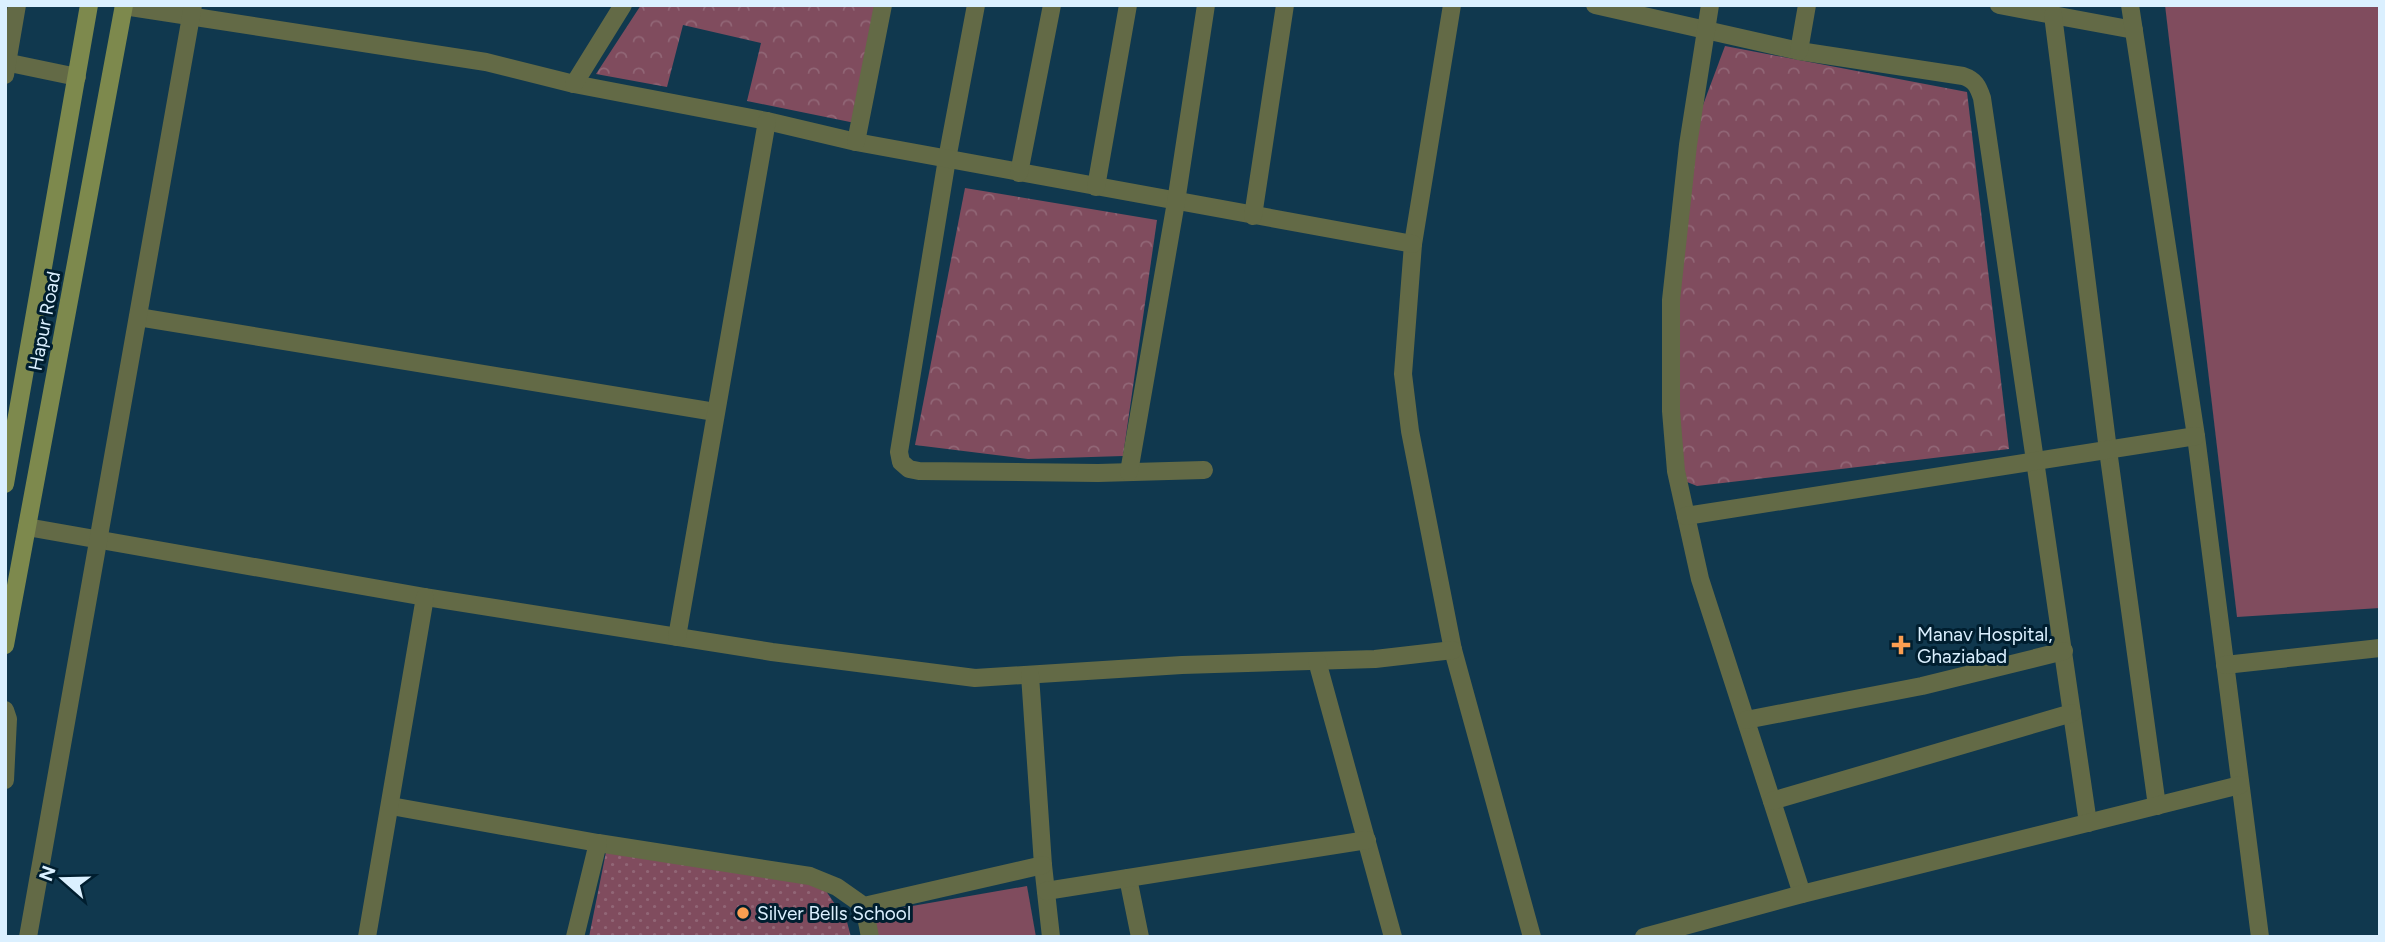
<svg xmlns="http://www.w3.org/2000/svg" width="2385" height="942" font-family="Figtree,sans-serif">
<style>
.grass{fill:#804c5e}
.forest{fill:url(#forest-crowns)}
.garden{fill:url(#garden-dots)}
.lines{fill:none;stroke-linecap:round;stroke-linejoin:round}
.minor{stroke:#636a46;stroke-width:18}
.secondary{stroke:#7d894d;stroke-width:18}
.poi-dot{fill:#fb9e51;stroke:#001e2f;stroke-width:2.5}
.labels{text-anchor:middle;stroke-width:6;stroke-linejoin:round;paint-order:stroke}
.street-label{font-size:19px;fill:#dbf0ff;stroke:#001e2f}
.poi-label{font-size:19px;fill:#dbf0ff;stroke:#001e2f;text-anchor:start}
</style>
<defs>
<pattern id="forest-crowns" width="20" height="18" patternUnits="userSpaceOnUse" patternTransform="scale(1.75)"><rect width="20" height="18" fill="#804c5e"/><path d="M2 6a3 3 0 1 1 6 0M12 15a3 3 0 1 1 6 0" fill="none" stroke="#916676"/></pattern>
<pattern id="garden-dots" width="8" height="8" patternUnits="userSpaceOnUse" patternTransform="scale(1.75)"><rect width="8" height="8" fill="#804c5e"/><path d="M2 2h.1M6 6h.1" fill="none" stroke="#916676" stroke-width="1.8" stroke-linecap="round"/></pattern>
</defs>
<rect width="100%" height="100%" fill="#10384e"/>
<g class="grass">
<path d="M2165 5H2380V608L2237 617Z"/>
<path d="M1027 886 1036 937H876L872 913Z"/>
</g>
<g class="forest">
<path d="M641 5H876L855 123 747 101 761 43 683 25 667 87 596 74Z"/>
<path d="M1725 46 1967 92 2009 449 1697 486 1687 482 1671 411V300L1700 113Z"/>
<path d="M965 188 1157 220 1123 456 1028 459 915 445Z"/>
</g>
<path class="garden" d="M606 852 822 885 847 922 851 937H589Z"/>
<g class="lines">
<g class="minor">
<path d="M976 5 947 159 899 452 901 462 909 469 919 471 1098 473 1204 470"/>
<path d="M1452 5 1413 244 1403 374 1410 431 1453 650 1532 937"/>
<path d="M1595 5 1799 51 1963 76C1975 80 1978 86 1982 98L2088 823"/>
<path d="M1710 5 1688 145 1671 300V411L1676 471 1700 579 1802 894"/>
<path d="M1999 5 2134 30"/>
<path d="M2130 5 2196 436 2260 937"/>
<path d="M124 6 486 62 574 84 767 121 856 142 1413 244"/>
<path d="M2053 15 2108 450 2157 806"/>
<path d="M1799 51 1807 5"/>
<path d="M5 62 77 77"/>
<path d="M5 75 17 5"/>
<path d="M574 84 623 5"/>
<path d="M856 142 883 5"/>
<path d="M1019 173 1052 5"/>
<path d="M1096 187 1128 5"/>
<path d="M1253 216 1285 5"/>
<path d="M138 317 715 412"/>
<path d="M1129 472 1176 202 1206 5"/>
<path d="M1686 516 2196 436"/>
<path d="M27 527 425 597 772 652 975 678 1182 665 1375 659 1453 650"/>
<path d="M677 637 767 121"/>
<path d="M1317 661 1393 937"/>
<path d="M2225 665 2380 648"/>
<path d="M1030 675 1043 865 1051 937"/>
<path d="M5 710 8 719 5 780"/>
<path d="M1746 720 1922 686 2064 651"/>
<path d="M1772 801 2072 713"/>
<path d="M391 806 598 843 810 876 837 887 864 906 1043 865"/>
<path d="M1128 878 1140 937"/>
<path d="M1046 891 1367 840"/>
<path d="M864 906 870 937"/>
<path d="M28 937 193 5"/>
<path d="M367 937 425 597"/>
<path d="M575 937 598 843"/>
<path d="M1644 937 1802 894 2240 785"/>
</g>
<g class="secondary">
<path d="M5 484 89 5"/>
<path d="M5 645 124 5"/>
</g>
</g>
<g class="poi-dot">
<path d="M1897.5 634.5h7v7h7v7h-7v7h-7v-7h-7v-7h7z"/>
<circle cx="743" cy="913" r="7"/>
</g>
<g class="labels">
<g class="street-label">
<text transform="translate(44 321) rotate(-79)" y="7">Hapur Road</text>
</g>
<g class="poi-label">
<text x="1917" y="641">Manav Hospital,<tspan x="1917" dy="22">Ghaziabad</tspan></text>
<text x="757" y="920">Silver Bells School</text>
</g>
</g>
<rect width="2385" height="942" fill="none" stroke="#dbf0ff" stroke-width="14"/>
<g transform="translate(63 879) rotate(290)" stroke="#001e2f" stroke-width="5" paint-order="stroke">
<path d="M0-5L12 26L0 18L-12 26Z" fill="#dbf0ff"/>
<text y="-10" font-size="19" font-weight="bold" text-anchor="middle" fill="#dbf0ff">N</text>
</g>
</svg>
